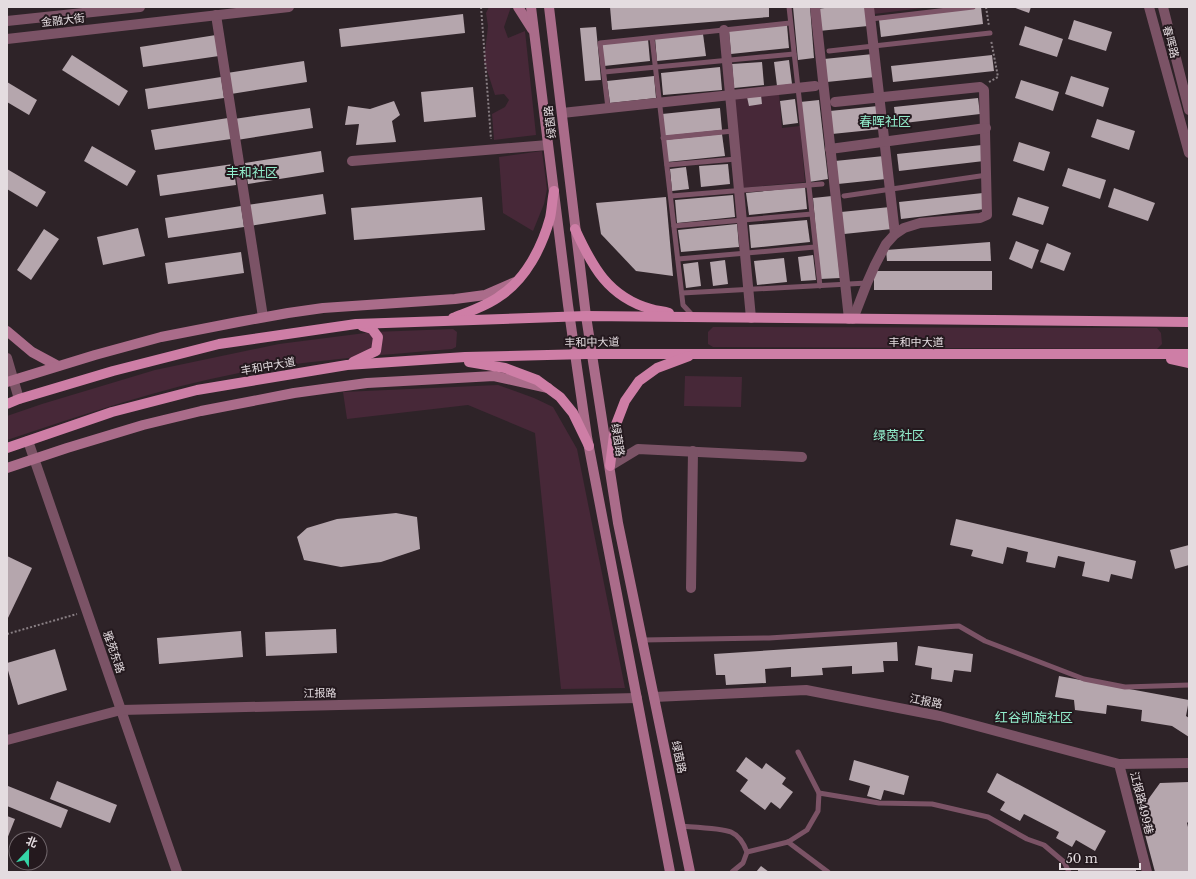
<svg xmlns="http://www.w3.org/2000/svg" width="1196" height="879" font-family="'Libre Baskerville','Noto Sans SC',serif">
<style>
.green{fill:#472838}
.building{fill:#b5a6ad}
.lines{fill:none;stroke-linecap:round;stroke-linejoin:round}
.path{stroke:#897f84;stroke-width:2;stroke-dasharray:2 2;stroke-linecap:butt}
.service{stroke:#7b5366;stroke-width:5}
.minor{stroke:#7b5366;stroke-width:10}
.tertiary{stroke:#7b5366;stroke-width:10}
.secondary{stroke:#aa6c8a;stroke-width:10}
.primary{stroke:#ce7ea6;stroke-width:10}
.labels{text-anchor:middle;stroke-width:4;stroke-linejoin:round;paint-order:stroke}
.street-label{font-size:11px;fill:#e4dce0;stroke:#24191e}
.quarter-label{font-size:13px;fill:#92edcc;stroke:#24191e}
</style>
<rect width="100%" height="100%" fill="#2e2328"/>
<g class="green">
<path d="M489 7H511L504 27 508 38 525 31 536 135 494 140 492 114 505 107 509 100 504 94 495 95 484 61 488 26 486 13Z"/>
<path d="M874 7H931L874 14Z"/>
<path d="M779 93 782 128 800 126 805 182 741 188 732 97Z"/>
<path d="M542 151 547 189 544 204 533 231 503 213 499 157Z"/>
<path d="M713 327 1157 328 1161 333 1162 344 1157 349 713 347 708 344V332Z"/>
<path d="M453 329 457 332 456 347 452 349C381 355 309 360 239 373 160 388 83 415 7 440V416L42 404 155 370 279 344 373 332Z"/>
<path d="M685 376 742 377 741 407 684 406Z"/>
<path d="M498 385 534 398 553 407 577 449 625 688 561 689 535 433 468 405 347 419 343 392Z"/>
</g>
<g class="building">
<path d="M610 7H769V17L612 30Z"/>
<path d="M793 7H810L814 58 798 60Z"/>
<path d="M832 7H866L868 26 819 31 817 9Z"/>
<path d="M981 7 983 24 881 37 879 20Z"/>
<path d="M1013 7H1031L1029 13Z"/>
<path d="M463 14 465 33 341 47 339 29Z"/>
<path d="M1074 20 1112 32 1106 51 1068 39Z"/>
<path d="M787 25 789 48 731 54 729 31Z"/>
<path d="M1025 26 1063 39 1057 57 1019 45Z"/>
<path d="M596 27 601 80 585 81 580 28Z"/>
<path d="M703 34 706 56 657 61 655 38Z"/>
<path d="M216 35 219 56 143 67 140 47Z"/>
<path d="M648 39 650 61 604 66 602 44Z"/>
<path d="M873 54 875 77 827 82 824 59Z"/>
<path d="M72 55 128 91 119 106 62 70Z"/>
<path d="M992 55 994 71 893 82 891 66Z"/>
<path d="M789 60 792 84 777 86 774 62Z"/>
<path d="M304 61 307 82 231 94 227 73Z"/>
<path d="M762 62 764 85 734 88 732 64Z"/>
<path d="M720 67 722 90 663 95 661 73Z"/>
<path d="M654 76 656 98 610 103 607 81Z"/>
<path d="M1071 76 1109 88 1103 107 1065 94Z"/>
<path d="M221 77 224 98 148 109 145 89Z"/>
<path d="M1021 80 1059 92 1053 111 1015 98Z"/>
<path d="M7 82 37 100 29 115 7 102Z"/>
<path d="M473 87 476 117 424 122 421 92Z"/>
<path d="M761 95 762 104 749 106 747 97Z"/>
<path d="M978 98 980 114 896 124 894 107Z"/>
<path d="M795 99 798 123 783 125 780 101Z"/>
<path d="M819 100 828 179 809 182 800 102Z"/>
<path d="M394 101 400 115 392 121 396 142 356 145 359 124 345 125 348 106 370 109Z"/>
<path d="M878 106 881 129 832 134 830 111Z"/>
<path d="M310 108 313 128 237 140 234 119Z"/>
<path d="M720 108 722 130 664 136 662 114Z"/>
<path d="M228 118 231 139 155 150 151 130Z"/>
<path d="M1097 119 1135 131 1129 150 1091 137Z"/>
<path d="M722 134 725 156 667 162 664 140Z"/>
<path d="M1019 142 1050 152 1044 171 1013 161Z"/>
<path d="M982 145 984 161 899 171 897 154Z"/>
<path d="M92 146 136 171 127 186 84 161Z"/>
<path d="M321 151 324 172 248 184 245 163Z"/>
<path d="M884 156 886 179 838 184 835 161Z"/>
<path d="M233 164 236 185 160 196 157 175Z"/>
<path d="M728 164 730 184 701 187 699 166Z"/>
<path d="M686 167 689 189 672 191 670 169Z"/>
<path d="M1068 168 1106 180 1100 199 1062 186Z"/>
<path d="M7 169 46 192 37 207 7 189Z"/>
<path d="M805 187 807 209 749 215 746 193Z"/>
<path d="M1114 188 1155 203 1148 221 1108 207Z"/>
<path d="M983 193 985 209 901 219 899 202Z"/>
<path d="M323 194 326 214 250 226 247 205Z"/>
<path d="M733 195 735 217 677 223 675 200Z"/>
<path d="M832 196 840 278 820 279 813 198Z"/>
<path d="M482 197 485 230 354 240 351 208Z"/>
<path d="M666 197 673 276 636 271 601 234 596 203Z"/>
<path d="M1018 197 1049 207 1043 225 1012 215Z"/>
<path d="M241 206 244 227 168 238 165 218Z"/>
<path d="M890 207 892 229 844 234 841 212Z"/>
<path d="M807 220 810 242 751 248 749 225Z"/>
<path d="M737 224 739 247 681 252 678 230Z"/>
<path d="M138 228 145 256 103 265 97 237Z"/>
<path d="M44 229 59 239 31 280 17 270Z"/>
<path d="M1016 241 1039 250 1032 269 1009 259Z"/>
<path d="M990 242 991 261H887L886 250Z"/>
<path d="M1047 243 1071 253 1064 271 1040 262Z"/>
<path d="M241 252 244 273 168 284 165 263Z"/>
<path d="M813 255 816 280 801 281 798 257Z"/>
<path d="M784 258 787 282 757 285 754 261Z"/>
<path d="M725 260 728 284 713 286 710 262Z"/>
<path d="M698 262 701 286 686 288 683 264Z"/>
<rect x="874" y="271" width="118" height="19"/>
<path d="M396 513 417 517 420 549 381 562 341 567 304 560 297 537 307 528 337 519Z"/>
<path d="M956 519 1136 561 1132 579 1111 574 1109 582 1082 576 1085 562 1058 556 1055 568 1026 562 1028 552 1007 547 1003 564 971 556 973 550 950 545Z"/>
<path d="M1189 545V565L1175 569 1170 550Z"/>
<path d="M7 556 32 568 7 620Z"/>
<path d="M336 629 337 653 266 656 265 632Z"/>
<path d="M241 631 243 657 159 664 157 638Z"/>
<path d="M897 642 898 661H883L884 672 852 674V666L822 668 823 675 791 677V667L765 669 766 683 726 685 725 675H716L714 654Z"/>
<path d="M918 646 973 654 971 672 954 670 952 682 931 679 932 668 915 665Z"/>
<path d="M55 649 67 690 18 705 7 667V663Z"/>
<path d="M1059 676 1189 700 1186 716 1189 718V737L1172 726 1141 721 1142 710 1107 705 1106 714 1075 710 1074 700 1055 697Z"/>
<path d="M746 757 762 769 766 763 786 778 782 784 793 792 780 809 771 802 765 810 740 791 748 780 736 771Z"/>
<path d="M854 760 909 776 904 795 884 790 881 800 867 796 870 786 849 780Z"/>
<path d="M997 773 1106 831 1095 851 1076 840 1072 847 1056 838 1059 832 1024 814 1020 821 1000 810 1005 802 987 792Z"/>
<path d="M57 781 117 805 110 823 50 799Z"/>
<path d="M1189 782V821L1187 823 1189 831V872H1155L1139 812 1160 783Z"/>
<path d="M8 786 68 810 61 828 7 806Z"/>
<path d="M7 816 15 819 7 839Z"/>
<path d="M761 866 769 872H756Z"/>
<path d="M1136 868V872H1078V870Z"/>
</g>
<g class="lines">
<g class="path">
<path d="M481 7 491 139"/>
<path d="M986 7 989 26"/>
<path d="M989 82 998 77 991 40"/>
<path d="M7 634 77 614"/>
</g>
<g class="service">
<path d="M789 7 820 286"/>
<path d="M871 19 973 7"/>
<path d="M652 38 683 305 694 317"/>
<path d="M829 51 990 33"/>
<path d="M604 72 794 54"/>
<path d="M608 108 600 43 790 23"/>
<path d="M663 138 733 131"/>
<path d="M667 165 736 159"/>
<path d="M671 196 822 184"/>
<path d="M844 196 987 175"/>
<path d="M674 226 812 214"/>
<path d="M678 259 815 247"/>
<path d="M682 293 867 283"/>
<path d="M642 640 769 638 959 626 985 641 1084 679 1125 687 1189 685"/>
<path d="M798 752 819 793 879 803 932 804 988 817 1027 839 1044 845 1064 862 1069 872"/>
<path d="M680 826C692 827 722 828 731 832 740 836 744 844 747 852L743 863 732 872"/>
<path d="M788 842 828 872"/>
<path d="M747 852 788 842 807 830 818 811 819 793"/>
</g>
<g class="minor">
<path d="M815 7 849 319"/>
<path d="M869 7 895 234"/>
<path d="M216 15 263 317"/>
<path d="M724 30 751 318"/>
<path d="M835 102 980 87 984 90 987 215 980 218 920 223 904 228 895 234 886 244 875 265 867 283 853 319"/>
<path d="M562 113 815 86"/>
<path d="M830 149 986 128"/>
<path d="M352 161 548 145"/>
<path d="M610 466 638 449 802 457"/>
<path d="M691 588 693 451"/>
</g>
<g class="tertiary">
<path d="M1149 7 1189 153"/>
<path d="M1163 7 1189 110"/>
<path d="M7 21 140 7"/>
<path d="M7 39 289 7"/>
<path d="M7 358 19 399"/>
<path d="M28 441 177 872"/>
<path d="M654 697 806 690 940 716 1119 764 1189 763"/>
<path d="M7 740 121 710 637 698"/>
<path d="M1119 764 1147 872"/>
</g>
<g class="secondary">
<path d="M518 7 532 29"/>
<path d="M531 7 568 305 587 437 670 872"/>
<path d="M549 7 586 316 618 523 690 872"/>
<path d="M7 331 32 352 58 366"/>
<path d="M7 382 95 355 161 337 238 322 288 313 323 308 455 299 485 295 515 282"/>
<path d="M7 468 67 448 143 425 201 411 294 393 367 383 494 376 548 388"/>
</g>
<g class="primary">
<path d="M575 229C592 266 608 297 651 309 657 311 663 311 669 313"/>
<path d="M453 318C468 312 487 306 500 296 526 279 542 247 550 218 552 209 552 200 554 191"/>
<path d="M1171 359 1189 363"/>
<path d="M353 362 376 351 378 337 372 329 362 326"/>
<path d="M469 362 505 368 537 380 560 397 573 413 589 446"/>
<path d="M7 404 19 399 113 371 219 344 356 324 586 316 1189 322"/>
<path d="M7 448 112 412 197 390 347 365 465 357 587 354H1189"/>
<path d="M610 466 615 427 625 401 639 381 657 368 689 356"/>
</g>
</g>
<g class="labels">
<g class="street-label">
<text transform="translate(63 20) rotate(-6)" y="4">金融大街</text>
<text transform="translate(1171 42) rotate(75)" y="4">春晖路</text>
<text transform="translate(550 122) rotate(-97)" y="4">绿茵路</text>
<text transform="translate(592 342) rotate(-1)" y="4">丰和中大道</text>
<text x="916" y="346">丰和中大道</text>
<text transform="translate(268 366) rotate(-10)" y="4">丰和中大道</text>
<text transform="translate(618 440) rotate(81)" y="4">绿茵路</text>
<text transform="translate(114 652) rotate(71)" y="4">雅苑东路</text>
<text transform="translate(320 693) rotate(-1)" y="4">江报路</text>
<text transform="translate(926 701) rotate(11)" y="4">江报路</text>
<text transform="translate(679 757) rotate(78)" y="4">绿茵路</text>
<text transform="translate(1142 803) rotate(76)" y="4">江报路499巷</text>
</g>
<g class="quarter-label">
<text x="885" y="126">春晖社区</text>
<text x="252" y="177">丰和社区</text>
<text x="899" y="440">绿茵社区</text>
<text x="1034" y="722">红谷凯旋社区</text>
</g>
</g>
<rect width="1196" height="879" fill="none" stroke="#e4dce0" stroke-width="16"/>
<g transform="translate(28 851) rotate(22)"><circle r="19" fill="#24191e" stroke="#71676c"/>
<path d="M0-3L7 15L0 10L-7 15Z" fill="#35d4a7"/>
<text y="-6" font-size="11" font-weight="bold" text-anchor="middle" fill="#e4dce0">北</text>
</g>
<path d="M1060 863v6h80v-6" fill="none" stroke="#e4dce0" stroke-width="2"/>
<text x="1066" y="863" font-size="12" fill="#e4dce0" stroke="#24191e" stroke-width="3" paint-order="stroke">50 m</text>
</svg>
